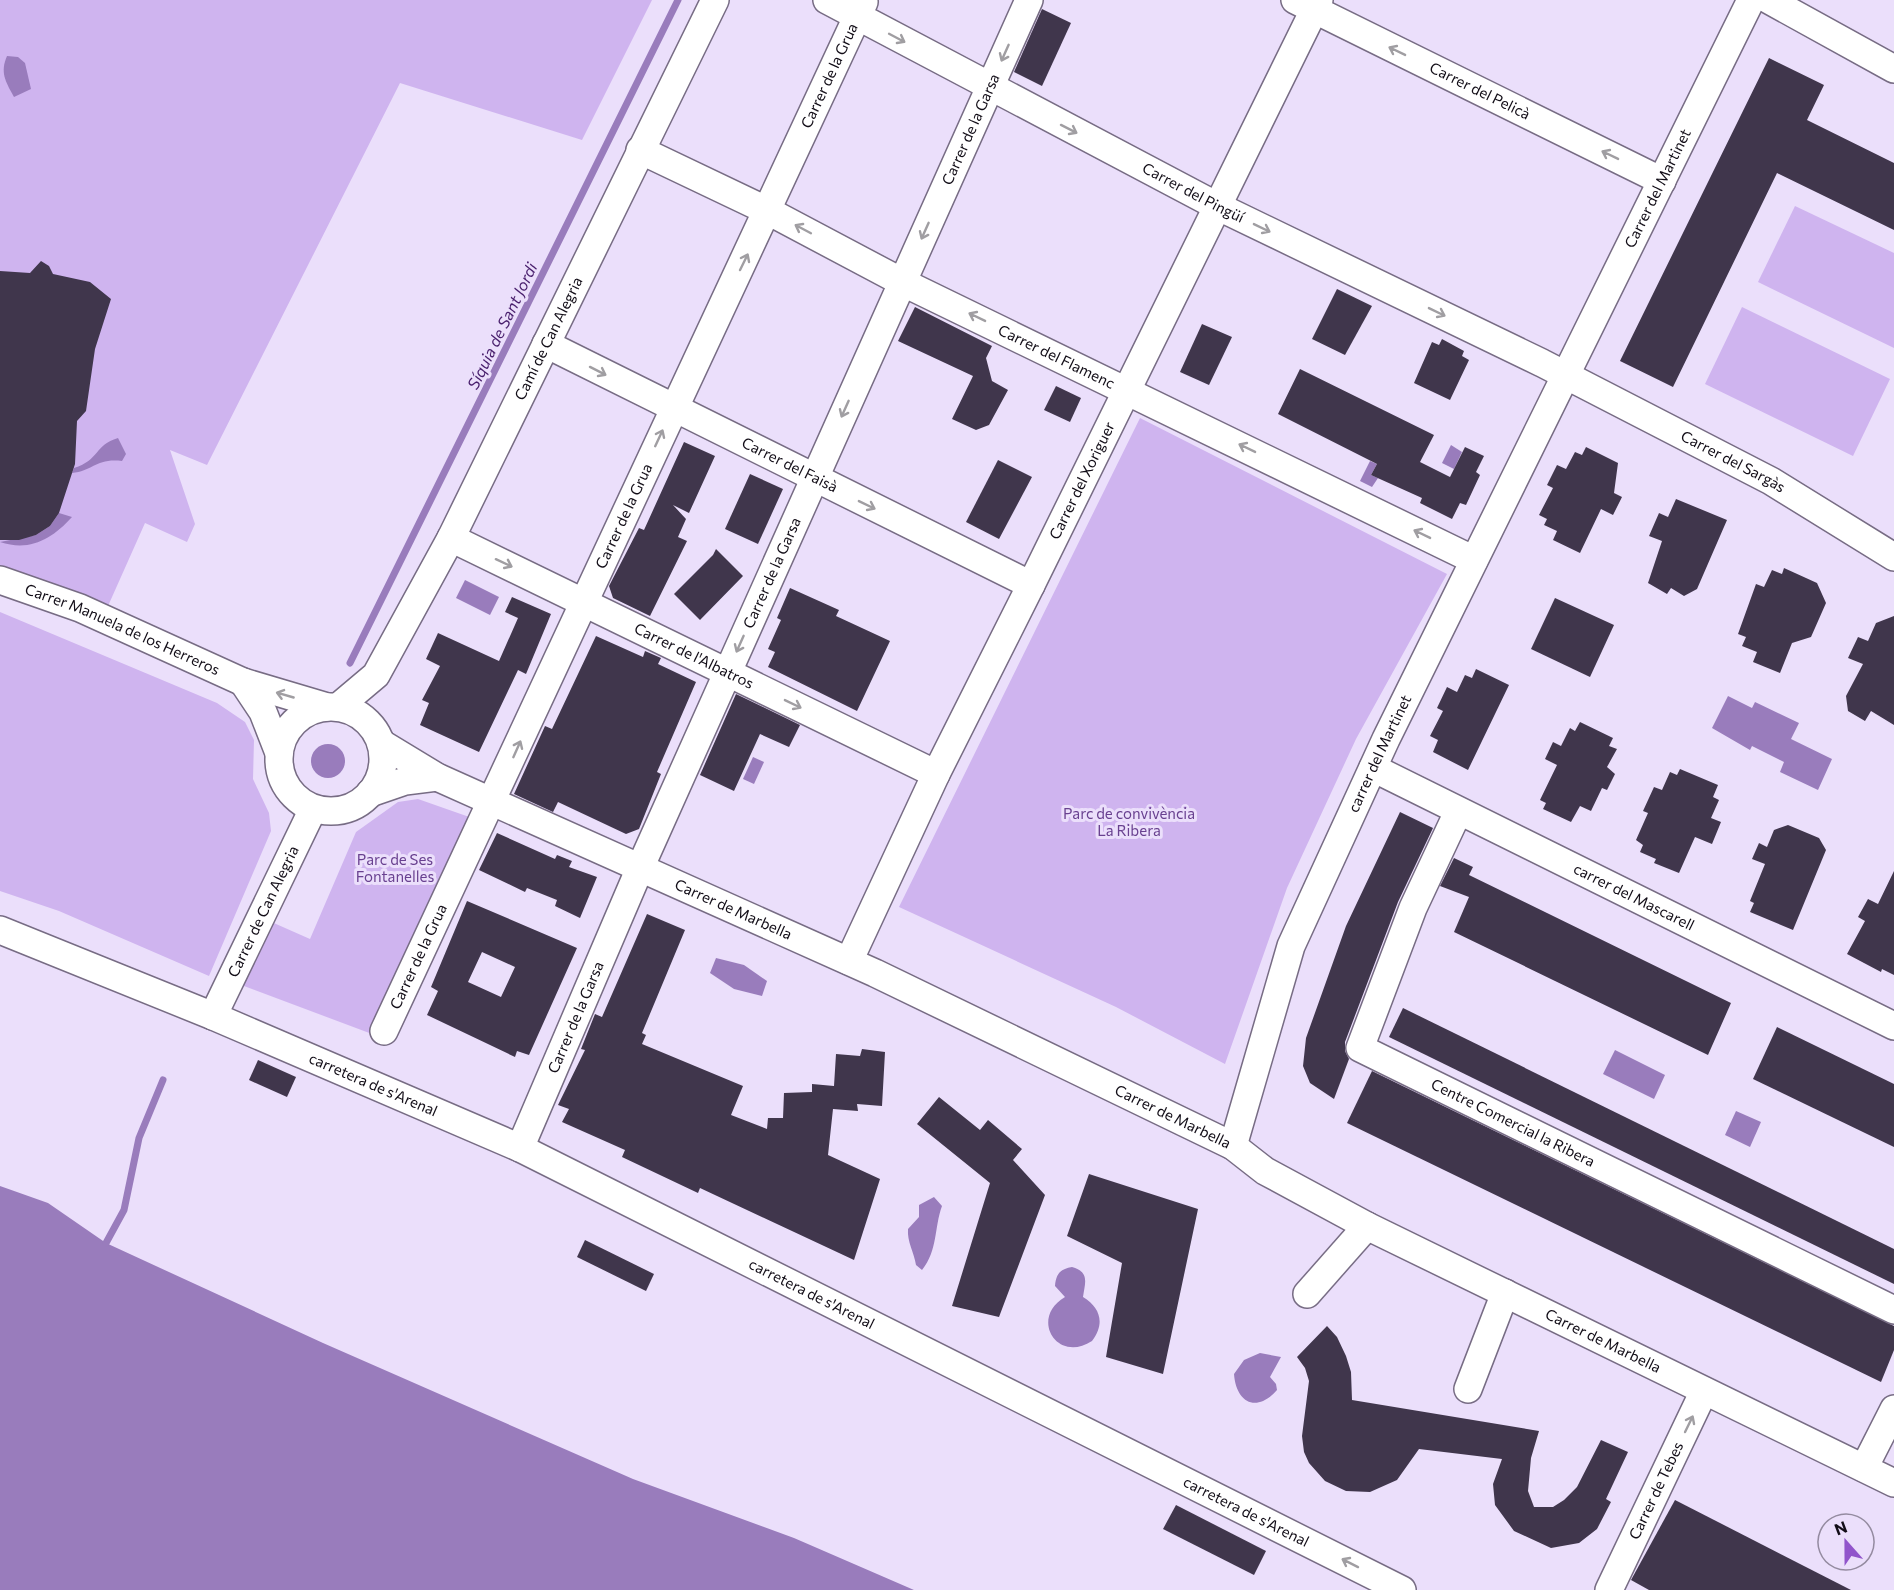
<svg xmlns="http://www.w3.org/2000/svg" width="1894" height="1590" font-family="Commissioner,sans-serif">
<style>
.green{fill:#cfb4ef}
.water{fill:#997cbc}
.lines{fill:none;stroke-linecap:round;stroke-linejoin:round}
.stream{stroke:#997cbc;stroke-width:7}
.building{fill:#40364c;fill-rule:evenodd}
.minor-casing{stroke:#776c84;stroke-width:30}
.minor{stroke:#fff;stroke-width:27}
.oneway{stroke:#a09ea2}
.labels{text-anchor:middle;stroke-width:6;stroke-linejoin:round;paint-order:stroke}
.street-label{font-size:15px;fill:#120d17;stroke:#ebdffb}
.park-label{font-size:15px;fill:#694190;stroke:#ebdffb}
.water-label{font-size:16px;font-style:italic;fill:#481e6c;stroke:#ebdffb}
</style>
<rect width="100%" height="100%" fill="#ebdffb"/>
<g class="green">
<path d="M0 0H652L582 140 400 83 207 465 170 450 195 524 187 542 145 523 108 606 0 566Z"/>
<path d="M1795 206 1894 253V348L1758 282Z"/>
<path d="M1742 307 1890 379 1853 456 1705 384Z"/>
<path d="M1140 418 1447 574 1356 739 1287 888 1225 1064 1116 1007 899 907Z"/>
<path d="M0 612 217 703 245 722 254 740 253 779 269 813 271 831 209 976 59 911 0 891Z"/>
<path d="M418 799 475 819 372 1034 236 983 267 920 310 939 356 832 398 802Z"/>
</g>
<g class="water">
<path d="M7 56 18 57 25 63 31 89 14 97C5 81 0 72 7 56Z"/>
<path d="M118 438 126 454 122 461C96 458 93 471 72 473L74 468C100 460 94 445 118 438Z"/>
<path d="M1451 445 1462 452 1454 469 1442 463Z"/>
<path d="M1370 461 1377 464 1371 475 1378 478 1372 487 1360 481Z"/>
<path d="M59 513 72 517C52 539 30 552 0 542L36 535 50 526Z"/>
<path d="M465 580 499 597 490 615 456 598Z"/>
<path d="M1728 696 1752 708 1755 702 1799 723 1791 739 1832 759 1818 790 1780 772 1784 762 1752 746 1750 750 1712 728Z"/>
<circle cx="328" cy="761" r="17"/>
<path d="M753 757 764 762 754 784 743 779Z"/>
<path d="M716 958 744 965 767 981 762 996 734 989 710 973Z"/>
<path d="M1615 1050 1665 1075 1654 1099 1603 1074Z"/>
<path d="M1736 1111 1761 1122 1750 1147 1725 1135Z"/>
<path d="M0 1186 48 1203 106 1243 323 1343 633 1479 794 1538 914 1590H0Z"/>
<path d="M934 1197 942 1206C934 1228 938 1250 922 1270L916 1265C914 1252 907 1242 908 1229L919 1217V1205Z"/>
<path d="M1072 1267C1090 1272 1085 1283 1083 1297 1101 1308 1105 1324 1092 1341 1057 1364 1029 1318 1065 1297L1055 1286C1056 1274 1060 1269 1072 1267Z"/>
<path d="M1260 1353 1281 1357 1270 1377 1276 1384 1277 1390C1256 1414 1236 1402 1234 1374L1244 1360Z"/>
</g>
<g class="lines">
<g class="stream">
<path d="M350 663 678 0"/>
<path d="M106 1243 124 1210 139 1138 163 1080"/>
</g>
</g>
<g class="building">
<path d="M1042 9 1071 23 1042 86 1014 72Z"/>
<path d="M1769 58 1824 85 1807 120 1894 163V230L1777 173 1673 387 1620 361Z"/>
<path d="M41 261 49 266 53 274 90 282 111 299 95 349 86 411 77 421 75 464 59 513 50 526 36 535 19 540H0V271L30 273Z"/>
<path d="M1337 289 1372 306 1345 355 1312 339Z"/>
<path d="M915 307 992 346 986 358 992 381 1008 390 989 425 976 430 952 419 973 376 898 341Z"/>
<path d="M1202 324 1232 337 1209 385 1180 372Z"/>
<path d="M1442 339 1464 351 1462 356 1469 360 1450 400 1414 383 1432 342 1439 345Z"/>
<path d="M1300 369 1434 435 1420 462 1450 477 1465 447 1484 456 1476 472 1480 475 1466 505 1460 503 1452 519 1420 503 1422 498 1371 475 1377 464 1278 414Z"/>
<path d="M1056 386 1081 398 1070 422 1044 410Z"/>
<path d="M684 442 715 456 689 513 673 505 686 519 678 537 687 541 650 616 613 598 609 586 639 528 644 530Z"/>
<path d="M1586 447 1618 463 1614 493 1622 497 1613 515 1601 509 1580 553 1553 540 1557 531 1544 525 1547 519 1539 515 1553 488 1547 485 1557 465 1566 469 1575 452 1582 455Z"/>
<path d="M998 460 1032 477 999 539 966 522Z"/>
<path d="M750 474 783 489 758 544 725 529Z"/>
<path d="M1676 499 1727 520 1697 589 1684 596 1671 588 1667 594 1648 583 1662 541 1649 536 1659 513 1668 517Z"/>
<path d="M716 549 743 576 700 620 674 594 713 555Z"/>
<path d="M1784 568 1817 583 1826 603 1811 637 1792 643 1780 673 1753 662 1757 652 1742 646 1746 637 1738 634 1756 584 1764 587 1772 570 1782 574Z"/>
<path d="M790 588 839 610 836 616 890 641 857 711 768 667 775 652 768 649 781 620 777 618Z"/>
<path d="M512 597 551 614 526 674 518 670 479 752 420 725 429 703 422 700 440 666 426 659 438 633 499 661 518 618 505 612Z"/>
<path d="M1555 598 1614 625 1590 677 1531 649Z"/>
<path d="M1894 616V725L1871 711 1865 721 1848 711 1846 696 1863 664 1848 658 1858 637 1868 641 1876 623Z"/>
<path d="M596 636 643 657 645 651 661 658 658 664 696 682 657 772 661 774 639 829 626 834 558 802 553 812 514 794 545 726 552 729Z"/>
<path d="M1476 669 1509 685 1468 770 1433 752 1438 740 1430 736 1443 711 1437 708 1447 687 1457 692 1465 675 1472 678Z"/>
<path d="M736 694 800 725 789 747 760 734 734 791 700 775Z"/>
<path d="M1580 722 1613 738 1609 746 1617 749 1607 767 1615 774 1607 790 1602 788 1591 811 1580 806 1571 822 1543 809 1546 803 1540 800 1557 765 1545 759 1553 742 1561 746 1570 728 1575 731Z"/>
<path d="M1680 769 1718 785 1713 797 1719 800 1711 818 1721 822 1712 844 1695 837 1679 873 1654 863 1656 859 1640 852 1643 845 1636 840 1648 813 1643 811 1654 787 1662 790 1670 772 1677 775Z"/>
<path d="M1400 812 1433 828 1398 902 1345 1042V1051L1349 1059 1334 1099 1310 1083 1303 1066 1306 1038 1346 926Z"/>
<path d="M1788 825 1819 838 1826 850 1793 930 1750 912 1754 903 1750 901 1765 864 1752 859 1759 843 1767 847 1774 830Z"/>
<path d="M497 833 555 859 557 855 572 861 569 867 597 877 580 918 555 906 557 900 527 888 525 892 479 870Z"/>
<path d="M1454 858 1473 867 1469 875 1731 1003 1708 1055 1454 932 1469 897 1440 886Z"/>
<path d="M1894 871V975L1882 969 1881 972 1847 954 1865 921 1858 917 1868 899 1878 904Z"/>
<path d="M467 901 577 948 529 1055 517 1051 515 1057 427 1015 438 991 431 987ZM482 952 515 967 501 997 468 982Z"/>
<path d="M647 914 685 930 642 1033 646 1035 642 1044 743 1086 731 1115 767 1129 768 1118H783L784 1093 812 1092V1084L834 1086 836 1054 860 1056 862 1049 885 1052 882 1106 857 1104 858 1111 833 1109 828 1155 880 1179 854 1260 700 1188 698 1193 622 1157 625 1150 562 1122 569 1109 558 1105 585 1050 581 1049 595 1014 602 1017Z"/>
<path d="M1403 1008 1894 1249V1284L1389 1037Z"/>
<path d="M1777 1027 1894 1084V1147L1753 1079Z"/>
<path d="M258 1060 296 1077 287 1097 249 1080Z"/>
<path d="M1372 1071 1894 1326V1350L1881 1382 1347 1123Z"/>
<path d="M939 1097 980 1130 988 1120 1022 1149 1013 1160 1045 1195 999 1317 952 1306 990 1183 917 1124Z"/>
<path d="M1089 1174 1198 1209 1163 1374 1106 1357 1122 1263 1067 1236Z"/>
<path d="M585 1240 654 1274 646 1291 577 1257Z"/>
<path d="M1327 1326 1337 1337 1346 1356 1351 1372 1352 1400 1539 1431 1531 1458 1528 1491 1534 1507H1553L1564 1500 1577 1487 1601 1440 1628 1452 1606 1499 1611 1502 1597 1529 1579 1543 1551 1548 1514 1531 1495 1505 1493 1484 1502 1459 1419 1449 1397 1480 1370 1492 1346 1491 1325 1481 1309 1463 1304 1452 1302 1436 1309 1381 1305 1368 1297 1357Z"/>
<path d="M1675 1500 1851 1590H1649L1631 1580Z"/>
<path d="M1176 1505 1266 1551 1254 1575 1163 1529Z"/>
</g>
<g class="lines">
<g class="minor-casing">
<g id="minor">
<path id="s1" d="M827 0 1217 206 1542 363 1771 481 1894 557"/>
<path id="s2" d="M1295 0 1662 181"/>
<path d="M1769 0 1894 69"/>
<path id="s3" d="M640 150 768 211 902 282 1474 560"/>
<path id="s4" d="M546 344 1031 585"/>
<path id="s5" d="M451 538 936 774"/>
<path id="s6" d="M0 580 80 608 243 682 327 707"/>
<path d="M243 682 263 712 279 753"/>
<path id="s7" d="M338 707 376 675 451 538 715 0"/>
<circle cx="331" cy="759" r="52"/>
<path id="s8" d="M381 743 437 777 875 973 1233 1146 1265 1171 1367 1226 1894 1483"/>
<path id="s9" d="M1373 768 1894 1026"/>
<path d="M370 793 405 781 437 777"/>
<path id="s10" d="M1458 812 1413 908 1360 1048 1894 1310"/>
<path id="s11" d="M0 930 213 1016 520 1148 1402 1590"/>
<path id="s12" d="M849 961 936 774 1031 585 1319 0"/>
<path id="s13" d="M213 1016 313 809"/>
<path id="s14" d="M384 1031 864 2"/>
<path id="s15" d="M1233 1146 1291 946 1386 739 1751 0"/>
<path id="s16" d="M520 1148 640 868 1029 0"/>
<path d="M1307 1294 1367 1226"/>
<path d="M1468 1389 1505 1293"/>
<path d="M1864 1468 1894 1409"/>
<path id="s17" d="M1609 1590 1704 1391"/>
</g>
</g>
<use href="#minor" class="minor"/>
</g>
<defs><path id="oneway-shaft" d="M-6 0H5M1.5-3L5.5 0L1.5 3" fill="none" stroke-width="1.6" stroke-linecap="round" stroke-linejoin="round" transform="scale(1.5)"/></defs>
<g class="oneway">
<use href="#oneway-shaft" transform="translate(897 38) rotate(28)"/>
<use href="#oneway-shaft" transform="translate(1397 51) rotate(-154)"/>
<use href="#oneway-shaft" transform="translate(1005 53) rotate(114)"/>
<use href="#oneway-shaft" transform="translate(1069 129) rotate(27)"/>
<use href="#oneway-shaft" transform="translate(1610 155) rotate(-154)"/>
<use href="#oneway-shaft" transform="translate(1262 228) rotate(26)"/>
<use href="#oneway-shaft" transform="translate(803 229) rotate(-152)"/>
<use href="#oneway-shaft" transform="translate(925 231) rotate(114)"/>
<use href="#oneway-shaft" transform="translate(744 262) rotate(-64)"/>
<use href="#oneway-shaft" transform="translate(1437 312) rotate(26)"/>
<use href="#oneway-shaft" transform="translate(977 317) rotate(-154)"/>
<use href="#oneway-shaft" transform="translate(598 371) rotate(27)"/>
<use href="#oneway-shaft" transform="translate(845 409) rotate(114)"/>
<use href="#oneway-shaft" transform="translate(659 438) rotate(-65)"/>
<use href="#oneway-shaft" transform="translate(1247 448) rotate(-154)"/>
<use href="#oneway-shaft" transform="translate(867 505) rotate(26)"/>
<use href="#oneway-shaft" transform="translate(1422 534) rotate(-154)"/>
<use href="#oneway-shaft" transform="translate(504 563) rotate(25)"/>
<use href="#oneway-shaft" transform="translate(740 644) rotate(114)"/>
<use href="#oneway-shaft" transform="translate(285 695) rotate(-164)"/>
<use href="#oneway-shaft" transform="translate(793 704) rotate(26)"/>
<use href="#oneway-shaft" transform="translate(517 749) rotate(-66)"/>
<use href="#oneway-shaft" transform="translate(1689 1424) rotate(-64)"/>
<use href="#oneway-shaft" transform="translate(1350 1563) rotate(-153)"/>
</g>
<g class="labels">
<g class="street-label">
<text dy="5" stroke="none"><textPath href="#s14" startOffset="1054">Carrer de la Grua</textPath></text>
<text dy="5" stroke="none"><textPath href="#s2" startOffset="206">Carrer del Pelicà</textPath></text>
<text dy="5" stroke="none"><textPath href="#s16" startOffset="1114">Carrer de la Garsa</textPath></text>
<text dy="5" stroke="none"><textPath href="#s15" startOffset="1050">Carrer del Martinet</textPath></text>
<text dy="5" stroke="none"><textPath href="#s1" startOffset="414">Carrer del Pingüí</textPath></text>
<text dy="5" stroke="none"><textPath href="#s7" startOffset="428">Camí de Can Alegria</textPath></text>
<text dy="5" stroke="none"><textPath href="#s3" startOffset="465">Carrer del Flamenc</textPath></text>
<text dy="5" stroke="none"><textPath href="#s1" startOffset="1017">Carrer del Sargàs</textPath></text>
<text dy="5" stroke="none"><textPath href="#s4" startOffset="272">Carrer del Faisà</textPath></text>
<text dy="5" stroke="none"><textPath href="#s12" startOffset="534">Carrer del Xoriguer</textPath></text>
<text dy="5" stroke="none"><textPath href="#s14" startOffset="568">Carrer de la Grua</textPath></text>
<text dy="5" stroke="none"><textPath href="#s16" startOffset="628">Carrer de la Garsa</textPath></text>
<text dy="5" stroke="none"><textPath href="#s6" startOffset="132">Carrer Manuela de los Herreros</textPath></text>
<text dy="5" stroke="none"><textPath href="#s5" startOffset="270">Carrer de l'Albatros</textPath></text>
<text dy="5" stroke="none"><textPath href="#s15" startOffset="420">carrer del Martinet</textPath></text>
<text dy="5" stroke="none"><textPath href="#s9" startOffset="291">carrer del Mascarell</textPath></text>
<text dy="5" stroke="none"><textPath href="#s8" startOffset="390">Carrer de Marbella</textPath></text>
<text dy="5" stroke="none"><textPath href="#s13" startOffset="116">Carrer de Can Alegria</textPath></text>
<text dy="5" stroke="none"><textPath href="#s14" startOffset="82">Carrer de la Grua</textPath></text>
<text dy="5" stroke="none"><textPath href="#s16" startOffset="142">Carrer de la Garsa</textPath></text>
<text dy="5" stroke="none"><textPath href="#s11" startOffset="404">carretera de s'Arenal</textPath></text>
<text dy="5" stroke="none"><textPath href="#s8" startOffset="876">Carrer de Marbella</textPath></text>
<text dy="5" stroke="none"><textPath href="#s10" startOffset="426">Centre Comercial la Ribera</textPath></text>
<text dy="5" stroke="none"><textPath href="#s11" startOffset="890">carretera de s'Arenal</textPath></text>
<text dy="5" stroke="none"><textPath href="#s8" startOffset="1362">Carrer de Marbella</textPath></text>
<text dy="5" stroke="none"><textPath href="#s17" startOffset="110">Carrer de Tebes</textPath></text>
<text dy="5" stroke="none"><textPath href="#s11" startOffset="1376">carretera de s'Arenal</textPath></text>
</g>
<g class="park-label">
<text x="1129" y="819">Parc de convivència<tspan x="1129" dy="17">La Ribera</tspan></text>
<text x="395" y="865">Parc de Ses<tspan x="395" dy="17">Fontanelles</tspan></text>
</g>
<g class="water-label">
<text transform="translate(502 326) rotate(-64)" y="6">Síquia de Sant Jordi</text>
</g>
</g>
<g transform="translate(1846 1542) rotate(339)"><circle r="28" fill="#ebdffb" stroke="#948ba0" stroke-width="1.5"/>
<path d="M0-4.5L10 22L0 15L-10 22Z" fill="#9155cb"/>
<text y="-9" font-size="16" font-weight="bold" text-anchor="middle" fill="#120d17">N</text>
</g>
</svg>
